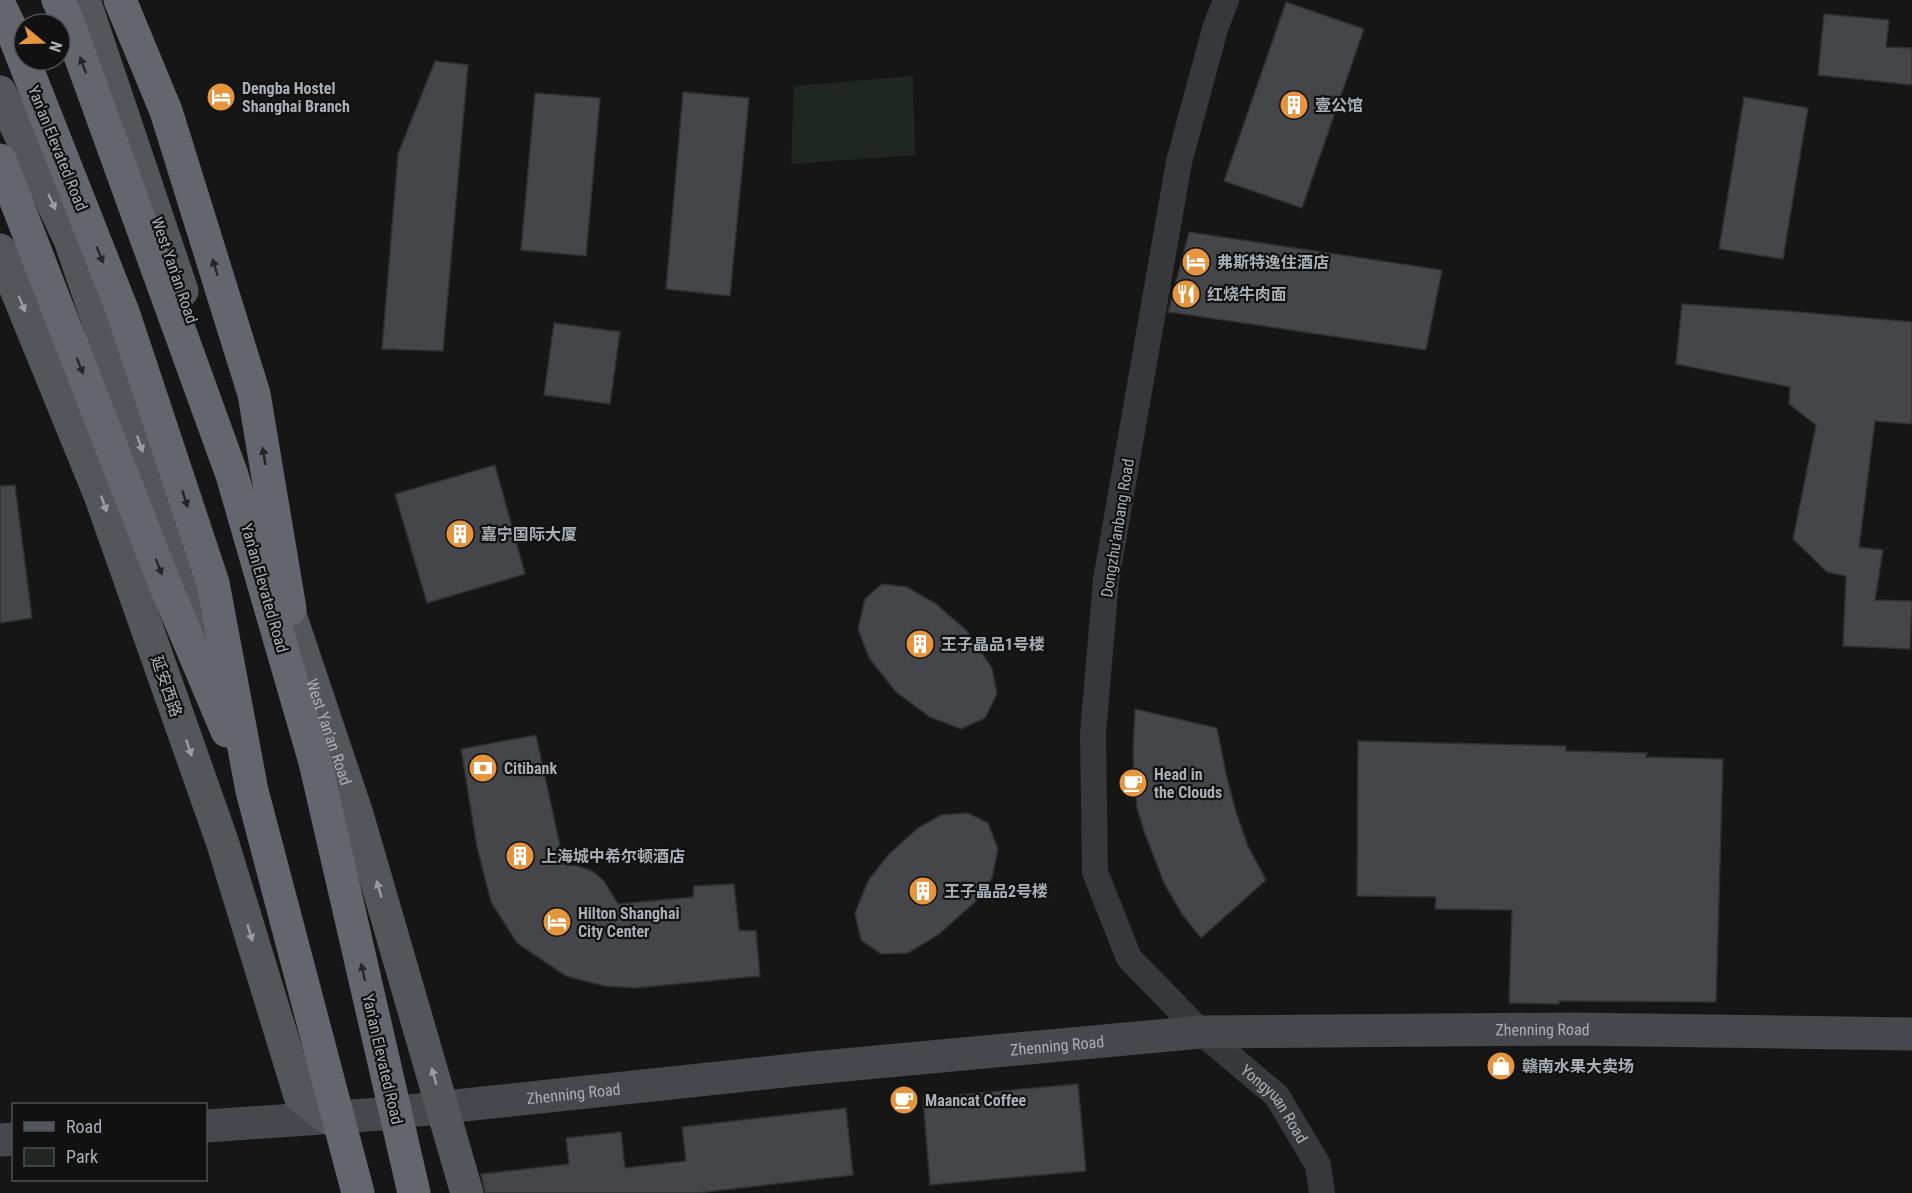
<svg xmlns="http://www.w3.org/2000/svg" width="1912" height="1193" font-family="'Roboto Condensed','Noto Sans SC',sans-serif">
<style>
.green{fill:#202720}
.building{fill:#45464a;stroke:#303033;stroke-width:1.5}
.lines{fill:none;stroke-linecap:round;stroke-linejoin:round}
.street{stroke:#37383c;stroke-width:26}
.secondary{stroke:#45484c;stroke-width:33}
.primary{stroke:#53565b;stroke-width:33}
.highway{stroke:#63676d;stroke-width:33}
.oneway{fill:#262629}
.oneway2{fill:#979da4}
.labels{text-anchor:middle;stroke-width:4.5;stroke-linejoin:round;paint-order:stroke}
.poi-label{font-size:16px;font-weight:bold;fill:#a8afb6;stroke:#111112;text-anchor:start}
.street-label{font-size:16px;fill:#a8afb6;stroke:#111112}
</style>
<rect width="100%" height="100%" fill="#161617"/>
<path class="green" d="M913 76 915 155 791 164 794 86Z"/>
<g class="building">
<path d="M1286 2 1364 29 1302 208 1224 181Z"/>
<path d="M1824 14 1889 20 1886 47 1912 48V85L1818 75Z"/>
<path d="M435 61 468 65 443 351 382 349 398 154Z"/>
<path d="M683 92 749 98 730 296 666 289Z"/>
<path d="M535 93 600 98 586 256 521 250Z"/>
<path d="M1744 97 1808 108 1783 259 1719 249Z"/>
<path d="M1189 232 1442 270 1426 350 1168 312Z"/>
<path d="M1682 304 1788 311 1912 322V424L1875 421 1859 547 1883 550 1875 600 1912 601 1910 649 1843 646 1846 576 1827 572 1793 539 1816 425 1789 404 1790 387 1676 364Z"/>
<path d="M554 323 620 332 610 404 544 395Z"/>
<path d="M495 465 525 574 427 603 395 494Z"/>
<path d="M15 485 32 618 0 623V486Z"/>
<path d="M882 584 907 587 935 603 967 631 992 668 997 694 985 718 961 729 930 717 896 692 869 658 858 629 865 599Z"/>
<path d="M1135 709 1217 728 1226 774 1236 812 1248 846 1266 880 1201 938 1182 914 1165 885 1145 834 1137 808 1134 780 1133 751Z"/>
<path d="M536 735 564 864 578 866 592 871 604 881 618 904 693 897 694 886 734 884 739 930 756 931 760 976 635 988 604 986 566 976 517 943 491 902 477 847 461 749Z"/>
<path d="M1358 741 1566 746V751L1647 753 1646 757 1723 759 1716 1002 1559 1001V1004L1509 1003 1512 910 1435 909 1436 897 1357 896Z"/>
<path d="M968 813 988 823 998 849 992 878 976 901 938 935 908 953 881 954 861 940 855 913 868 881 889 854 918 828 941 815Z"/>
<path d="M1078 1084 1086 1171 930 1185 923 1098Z"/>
<path d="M846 1108 853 1175 697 1193H485L481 1174 569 1164 566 1138 621 1132 625 1168 686 1161 682 1127Z"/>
</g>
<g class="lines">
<path class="street" id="s1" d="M1226 0 1215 29 1179 162 1106 580 1093 734 1095 872 1129 958 1201 1032 1277 1096 1318 1165 1322 1193"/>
<g class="secondary">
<path id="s2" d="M206 1126 380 1114 812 1068 1201 1032 1572 1029 1912 1034"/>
<path d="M0 1140 14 1139"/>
</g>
<g class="primary">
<path d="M84 0 182 291"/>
<path d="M0 92 70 240 220 676"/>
<path d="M0 250 100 495 222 841 300 1096 328 1118"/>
<path id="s3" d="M279 582 357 814 467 1193"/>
</g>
<g class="highway">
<path d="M58 0 66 17 232 475 315 762 414 1193"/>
<path d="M120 0 166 111 254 394 290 609"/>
<path d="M0 6 13 33 123 312 213 583 252 791 358 1193"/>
<path d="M0 160 164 582 227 731"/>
</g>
</g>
<defs><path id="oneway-solid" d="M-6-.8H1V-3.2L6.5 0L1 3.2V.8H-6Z" transform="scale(1.5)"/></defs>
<g class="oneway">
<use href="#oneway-solid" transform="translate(83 65) rotate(-110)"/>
<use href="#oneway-solid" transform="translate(100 255) rotate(68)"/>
<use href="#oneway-solid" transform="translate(215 267) rotate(-107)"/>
<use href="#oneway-solid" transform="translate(80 366) rotate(69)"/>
<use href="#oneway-solid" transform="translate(264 456) rotate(-99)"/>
<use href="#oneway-solid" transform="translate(185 499) rotate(72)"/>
<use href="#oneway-solid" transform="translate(159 567) rotate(69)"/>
<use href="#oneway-solid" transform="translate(363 972) rotate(-103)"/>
</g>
<g class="oneway2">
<use href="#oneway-solid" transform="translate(52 202) rotate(65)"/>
<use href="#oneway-solid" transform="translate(22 304) rotate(68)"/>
<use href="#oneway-solid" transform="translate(140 444) rotate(71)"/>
<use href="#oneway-solid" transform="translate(104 504) rotate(71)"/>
<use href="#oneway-solid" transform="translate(189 748) rotate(71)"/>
<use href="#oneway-solid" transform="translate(379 889) rotate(-106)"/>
<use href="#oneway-solid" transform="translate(250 933) rotate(73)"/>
<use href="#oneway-solid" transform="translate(434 1076) rotate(-106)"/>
</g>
<defs>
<g id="hotel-disc" transform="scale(1.5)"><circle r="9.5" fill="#e6953f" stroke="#111112"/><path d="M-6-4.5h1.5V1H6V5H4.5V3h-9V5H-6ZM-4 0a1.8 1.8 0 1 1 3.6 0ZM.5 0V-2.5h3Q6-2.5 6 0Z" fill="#fff"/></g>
<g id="building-disc" transform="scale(1.5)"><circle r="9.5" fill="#e6953f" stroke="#111112"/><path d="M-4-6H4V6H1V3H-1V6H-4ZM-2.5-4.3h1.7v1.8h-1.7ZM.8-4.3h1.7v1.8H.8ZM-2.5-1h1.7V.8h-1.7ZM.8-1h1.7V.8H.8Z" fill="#fff"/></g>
<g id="restaurant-disc" transform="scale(1.5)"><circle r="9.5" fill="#e6953f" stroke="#111112"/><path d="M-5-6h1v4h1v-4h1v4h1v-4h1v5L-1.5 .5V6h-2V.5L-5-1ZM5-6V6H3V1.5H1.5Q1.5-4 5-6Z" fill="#fff"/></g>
<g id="bank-disc" transform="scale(1.5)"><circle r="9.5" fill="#e6953f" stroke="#111112"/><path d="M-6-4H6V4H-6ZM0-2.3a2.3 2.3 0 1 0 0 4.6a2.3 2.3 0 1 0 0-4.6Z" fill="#fff"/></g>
<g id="cafe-disc" transform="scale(1.5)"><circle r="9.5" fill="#e6953f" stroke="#111112"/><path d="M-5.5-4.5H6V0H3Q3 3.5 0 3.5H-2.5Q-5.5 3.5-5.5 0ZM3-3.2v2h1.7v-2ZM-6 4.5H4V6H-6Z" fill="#fff"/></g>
<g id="shop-disc" transform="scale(1.5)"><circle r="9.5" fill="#e6953f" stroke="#111112"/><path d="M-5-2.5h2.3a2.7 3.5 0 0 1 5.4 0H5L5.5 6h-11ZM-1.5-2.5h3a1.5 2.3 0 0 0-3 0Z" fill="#fff"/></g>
</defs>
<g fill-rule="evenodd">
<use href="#hotel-disc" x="221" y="97"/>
<use href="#building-disc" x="1294" y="105"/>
<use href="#hotel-disc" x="1196" y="262"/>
<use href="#restaurant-disc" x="1186" y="294"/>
<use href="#building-disc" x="460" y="534"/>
<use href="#building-disc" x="920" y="644"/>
<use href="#bank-disc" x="483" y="768"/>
<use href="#cafe-disc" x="1133" y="783"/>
<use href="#building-disc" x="520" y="856"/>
<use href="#building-disc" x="923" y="891"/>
<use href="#hotel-disc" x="557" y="922"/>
<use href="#shop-disc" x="1501" y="1066"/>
<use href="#cafe-disc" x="904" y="1100"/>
</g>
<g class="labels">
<g class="poi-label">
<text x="242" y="94">Dengba Hostel<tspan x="242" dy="18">Shanghai Branch</tspan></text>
<text x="1315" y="111">壹公馆</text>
<text x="1217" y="268">弗斯特逸住酒店</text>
<text x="1207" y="300">红烧牛肉面</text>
<text x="481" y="540">嘉宁国际大厦</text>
<text x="941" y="650">王子晶品1号楼</text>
<text x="504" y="774">Citibank</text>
<text x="1154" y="780">Head in<tspan x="1154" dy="18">the Clouds</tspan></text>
<text x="541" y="862">上海城中希尔顿酒店</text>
<text x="944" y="897">王子晶品2号楼</text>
<text x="578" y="919">Hilton Shanghai<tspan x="578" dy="18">City Center</tspan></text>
<text x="1522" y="1072">赣南水果大卖场</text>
<text x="925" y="1106">Maancat Coffee</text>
</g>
<g class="street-label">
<text transform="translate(58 148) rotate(68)" y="6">Yan'an Elevated Road</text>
<text transform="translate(175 270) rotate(71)" y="6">West Yan'an Road</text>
<text transform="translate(1117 528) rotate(-81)" y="6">Dongzhu'anbang Road</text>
<text transform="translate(265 588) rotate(74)" y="6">Yan'an Elevated Road</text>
<text transform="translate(167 686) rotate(71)" y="6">延安西路</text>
<text dy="6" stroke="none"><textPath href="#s3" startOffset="158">West Yan'an Road</textPath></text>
<text dy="6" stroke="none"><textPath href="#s2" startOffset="1341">Zhenning Road</textPath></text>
<text dy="6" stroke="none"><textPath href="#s2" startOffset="855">Zhenning Road</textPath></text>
<text transform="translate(383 1059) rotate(77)" y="6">Yan'an Elevated Road</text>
<text dy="6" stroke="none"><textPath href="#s2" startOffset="369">Zhenning Road</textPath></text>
<text dy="6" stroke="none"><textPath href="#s1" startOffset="1185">Yongyuan Road</textPath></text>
</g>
</g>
<rect x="12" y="1103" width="195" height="78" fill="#111112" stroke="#4d5054" stroke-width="1.5"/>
<rect x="24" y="1122" width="30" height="9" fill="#53565b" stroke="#4d5054" stroke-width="1.5"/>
<text x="66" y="1133" font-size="18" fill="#a8afb6">Road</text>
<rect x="24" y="1148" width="30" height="18" fill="#202720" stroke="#4d5054" stroke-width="1.5"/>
<text x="66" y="1163" font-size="18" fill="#a8afb6">Park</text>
<g transform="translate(42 42) rotate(109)"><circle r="28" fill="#111112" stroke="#4d5054" stroke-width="1.5"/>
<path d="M0-4.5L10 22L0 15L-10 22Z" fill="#e6953f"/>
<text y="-9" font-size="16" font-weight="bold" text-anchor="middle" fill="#a8afb6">N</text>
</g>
</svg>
